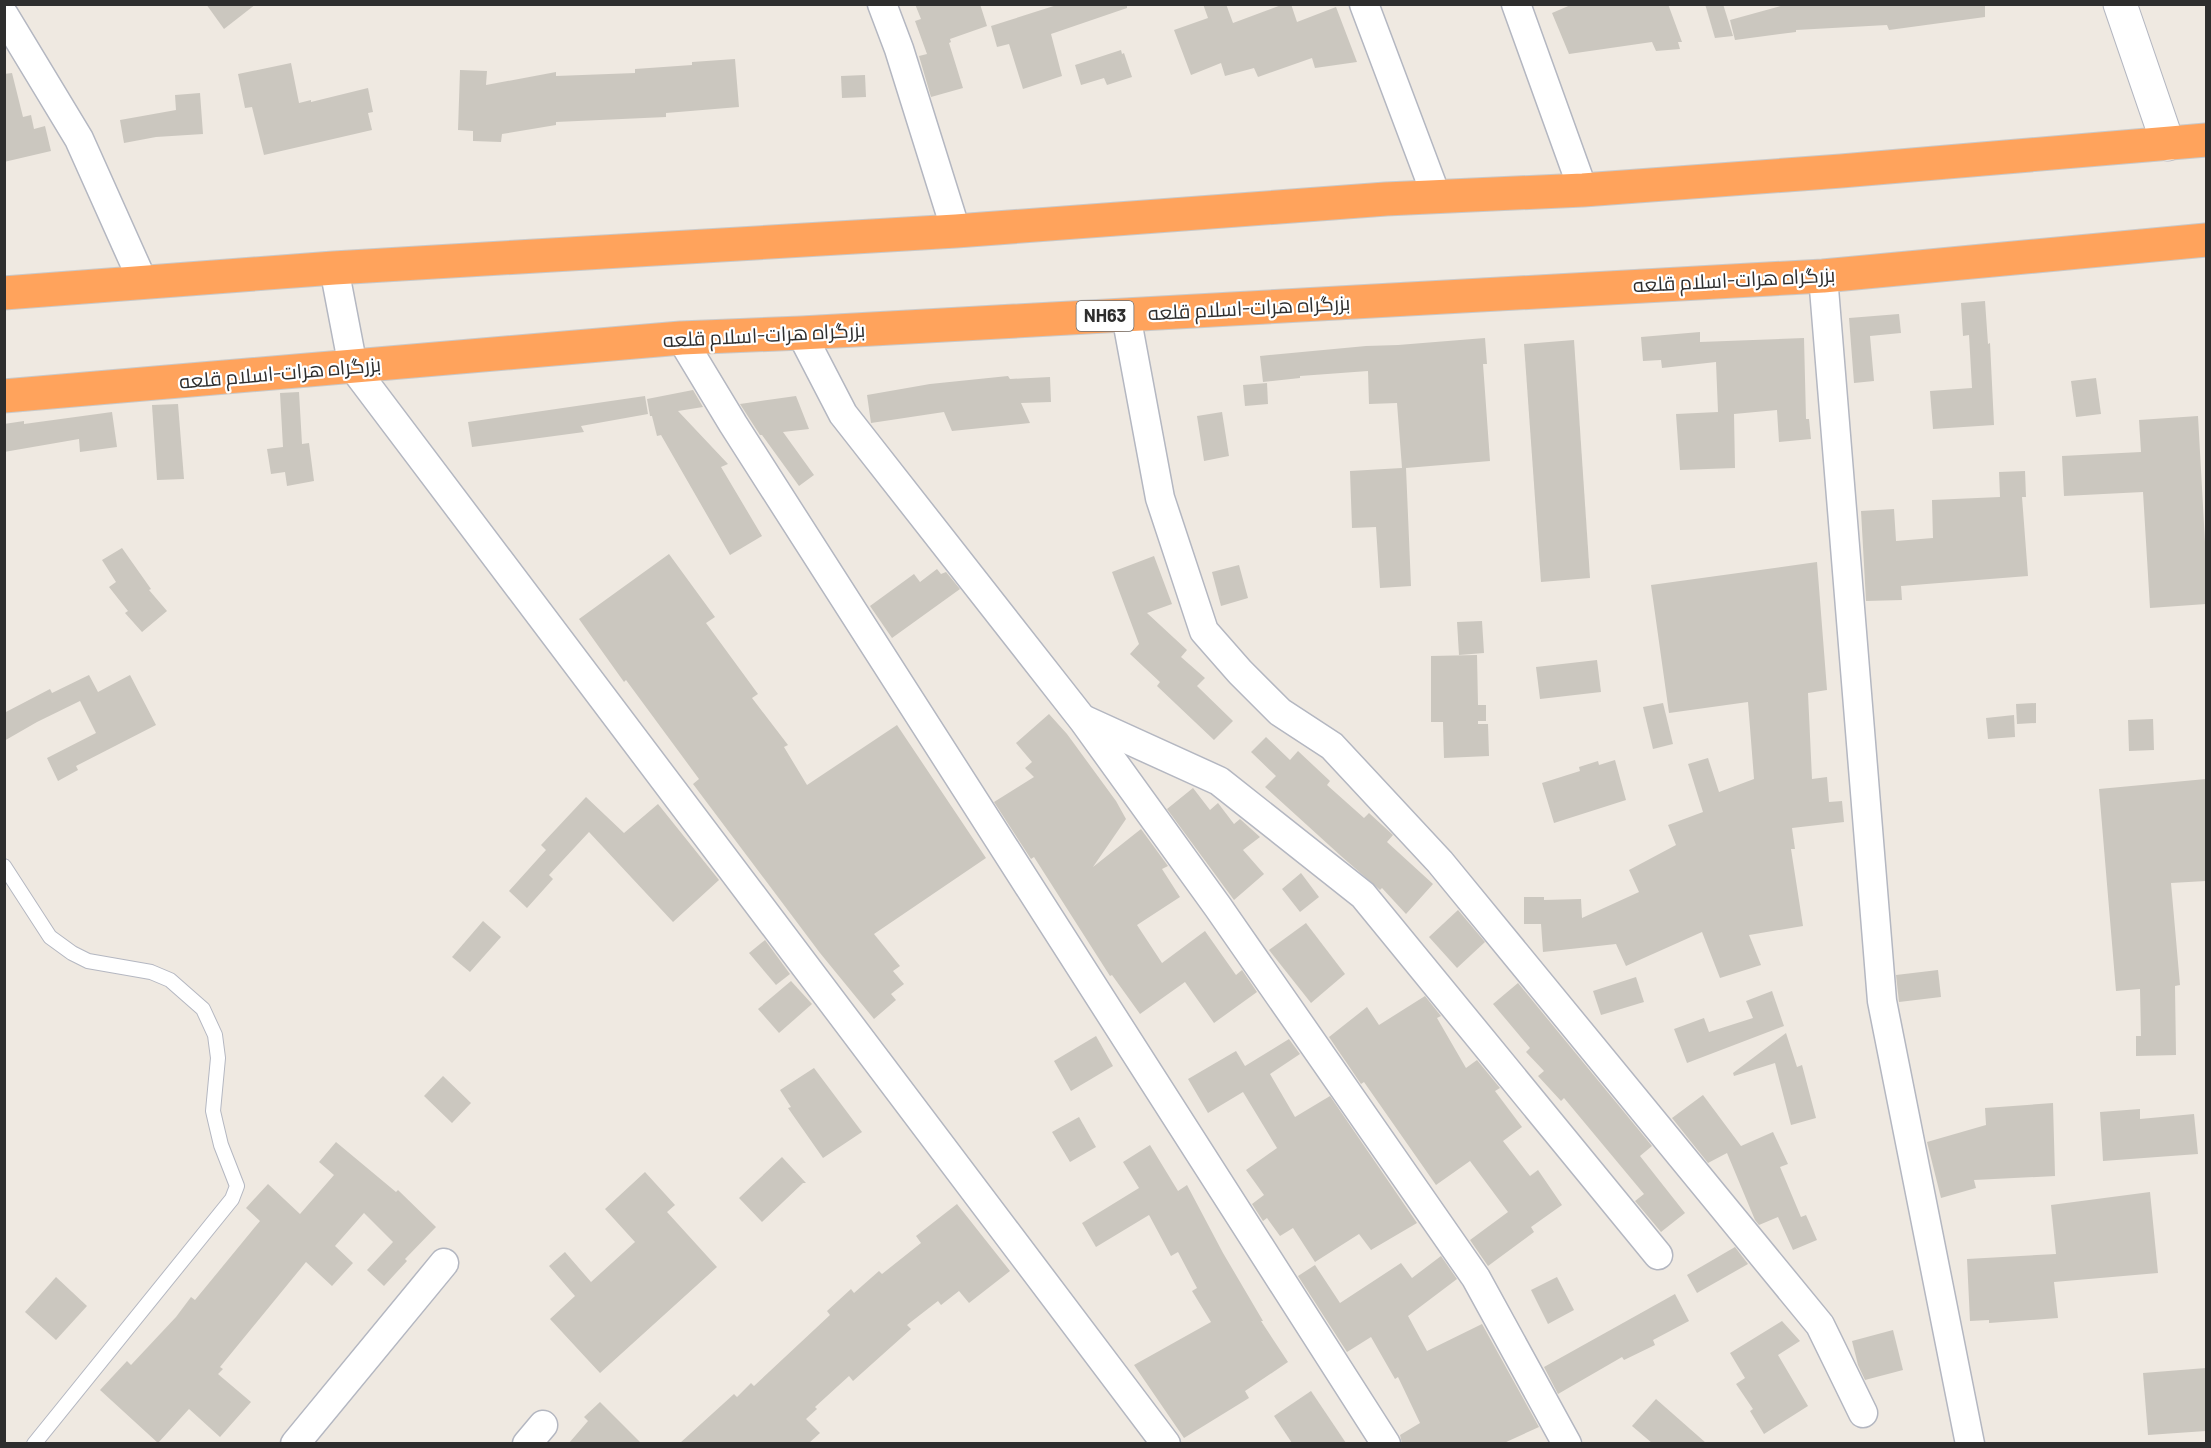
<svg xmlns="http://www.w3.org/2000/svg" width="2211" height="1448" font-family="Barlow,Cairo,sans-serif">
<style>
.building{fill:#cbc7bf}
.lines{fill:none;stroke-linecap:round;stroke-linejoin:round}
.lane-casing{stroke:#b4b7c1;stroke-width:16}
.street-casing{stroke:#b4b7c1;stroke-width:31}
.secondary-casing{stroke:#b4b7c1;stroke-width:35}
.highway-casing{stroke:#c9c9c9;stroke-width:35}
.lane{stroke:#fff;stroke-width:14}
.street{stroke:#fff;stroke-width:28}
.secondary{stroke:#fff;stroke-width:33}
.highway{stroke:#ffa35c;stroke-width:33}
.labels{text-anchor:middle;stroke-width:4.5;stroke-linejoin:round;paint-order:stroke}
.shield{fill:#fff;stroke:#6d6d6d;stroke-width:1.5}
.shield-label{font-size:18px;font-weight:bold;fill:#2e2e2e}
.street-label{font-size:20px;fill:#2e2e2e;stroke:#fff}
</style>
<rect width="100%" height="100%" fill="#efe9e1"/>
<g class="building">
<path d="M206 4H256L224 29Z"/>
<path d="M915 4H980L987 26 950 39 951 42 949 43 963 88 931 97 919 56 927 54 915 21 921 19Z"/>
<path d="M1060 4H1127V8L1051 34 1062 76 1023 89 1009 44 997 47 991 26Z"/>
<path d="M1203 4H1226L1233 23 1284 4H1291L1297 22 1336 7 1357 62 1315 68 1312 58 1258 77 1254 68 1225 76 1221 63 1191 75 1174 30 1208 18Z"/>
<path d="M1573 4H1668L1682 42H1678L1680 49 1656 51 1652 42 1569 54 1552 13Z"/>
<path d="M1705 4H1723L1733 36 1715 38Z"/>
<path d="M1788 4H1985V17L1889 30 1887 25 1796 30V32L1735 40 1730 20Z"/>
<path d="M1121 50 1122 54 1124 53 1132 77 1107 85 1104 78 1081 85 1075 65Z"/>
<path d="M735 59 739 107 666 113V117L556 122V125L502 134 501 142 473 141V131L458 130 460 70 487 71 486 85 556 72V76L635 73V69L692 65V62Z"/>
<path d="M291 63 299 103 311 100V102L368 88 373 112 368 113 372 130 264 155 252 107 245 108 238 74Z"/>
<path d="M12 73 23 117 31 115 34 129 45 126 51 151 4 162V74Z"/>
<path d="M865 75 866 97 842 98 841 76Z"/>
<path d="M200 93 203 134 156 137 124 143 120 120 176 110 175 95Z"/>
<path d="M1985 301 1988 344 1990 343 1994 425 1933 429 1930 391 1972 388 1969 335 1963 336 1961 303Z"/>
<path d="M1899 314 1901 333 1870 336 1874 381 1854 383 1849 318Z"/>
<path d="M1700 332V342L1804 338 1806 419H1809L1811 439 1779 442 1777 410 1734 414 1735 468 1680 470 1676 414 1718 412 1716 362 1662 368 1661 360 1643 361 1641 337Z"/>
<path d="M1485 338 1487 364H1483L1490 461 1406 468 1411 586 1380 588 1376 527 1352 528 1350 471 1402 468 1397 403 1369 404 1368 371 1300 376V378L1263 382 1260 356 1366 346 1398 345Z"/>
<path d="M1574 340 1590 578 1541 582 1524 344Z"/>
<path d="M1008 376 1010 379 1050 377 1051 402 1021 403 1030 423 952 431 944 412 871 423 867 395 930 384Z"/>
<path d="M2096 378 2101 414 2076 417 2071 381Z"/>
<path d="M1267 383 1268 404 1245 406 1243 385Z"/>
<path d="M693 390 703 407 678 411 728 464 721 467 762 536 730 555 661 435 657 436 652 416H650L647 399Z"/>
<path d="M299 392 302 444 309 443 314 481 287 486 285 472 271 474 267 449 283 447 280 393Z"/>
<path d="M645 396 648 414 581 426 584 432 472 447 468 422Z"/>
<path d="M796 396 809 429 783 432 814 475 799 486 762 435H760L740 404Z"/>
<path d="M178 404 184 479 157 480 152 405Z"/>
<path d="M112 412 117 447 80 452 79 439 4 452V424L24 421V424Z"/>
<path d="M1222 412 1229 456 1204 461 1197 416Z"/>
<path d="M2198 416 2206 560V604L2150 608 2143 492 2064 496 2062 456 2141 452 2139 420Z"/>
<path d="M2025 471 2026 497H2022L2028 576 1901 586 1902 600 1866 601 1861 511 1894 509 1896 541 1933 538 1932 500 2000 497 1999 472Z"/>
<path d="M122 548 151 589 149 590 167 611 142 632 125 613 128 611 109 587 116 582 102 560Z"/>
<path d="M669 554 715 617 706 623 758 694 752 698 788 745 784 747 807 785 897 725 986 858 874 934 900 966 893 971 904 984 891 994 896 1000 874 1019 820 953 693 784 699 779 626 680 624 682 579 619Z"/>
<path d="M1154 556 1172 604 1147 613 1187 650 1181 657 1205 678 1197 686 1233 721 1214 740 1157 686 1160 682 1130 654 1139 644 1112 572Z"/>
<path d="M1817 562 1827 690 1808 693 1812 779 1827 777 1829 802 1842 801 1844 822 1792 828 1795 849H1791L1803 926 1749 935 1761 965 1720 978 1702 932 1626 966 1616 944 1543 952 1541 924H1524V897H1544V900L1581 899 1582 918 1639 892 1629 870 1676 845 1668 825 1703 812 1688 764 1708 758 1719 792 1754 779 1748 702 1669 713 1651 585Z"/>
<path d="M1239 565 1248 598 1221 606 1212 572Z"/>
<path d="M937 569 941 574 946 572 960 589 892 638 870 606 914 574 920 582Z"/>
<path d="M1482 621 1484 653 1459 655 1457 622Z"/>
<path d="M1477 655 1478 705H1486V721H1478V724H1488L1489 756 1444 758 1443 722H1431V656Z"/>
<path d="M1597 660 1601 692 1540 699 1536 667Z"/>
<path d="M89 675 98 692 130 675 156 725 76 766 78 770 58 781 47 758 96 733 80 701 37 722 4 741V713L50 689 52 693Z"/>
<path d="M1663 703 1673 744 1653 749 1643 707Z"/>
<path d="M2036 703V723L2017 724 2016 704Z"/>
<path d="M1049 714 1067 734 1116 801 1126 819 1093 867 1141 829 1168 866 1162 869 1180 897 1137 925 1162 963 1205 931 1236 975 1242 970 1257 992 1214 1023 1185 982 1140 1014 1112 975 1110 976 1034 857 1031 859 994 802 1034 777 1025 768 1032 762 1016 743Z"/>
<path d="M2014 715 2015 737 1988 739 1986 718Z"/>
<path d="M2153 719 2154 750 2129 751 2128 720Z"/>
<path d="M1266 737 1290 760 1298 751 1330 781 1327 785 1364 818 1369 813 1393 835 1387 842 1433 884 1406 914 1382 888 1380 890 1341 856 1265 787 1276 776 1251 752Z"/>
<path d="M1615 760 1626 800 1554 823 1542 783 1580 771 1579 767 1598 761 1599 765Z"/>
<path d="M2206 779V881L2171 883 2180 985 2175 986 2176 1055 2136 1056V1036H2141L2140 989 2116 991 2099 789Z"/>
<path d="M1193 788 1210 810 1218 803 1234 824 1240 819 1260 837 1243 850 1264 874 1234 900 1167 809Z"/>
<path d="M586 797 624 833 658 804 719 880 673 922 589 832 549 875 553 879 527 908 509 891 546 850 541 845Z"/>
<path d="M1301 873 1319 897 1300 912 1282 889Z"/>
<path d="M1458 910 1485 942 1457 968 1429 937Z"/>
<path d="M483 921 501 937 470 972 452 957Z"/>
<path d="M1306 923 1345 974 1311 1003 1269 950Z"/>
<path d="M765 940 790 974 776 985 749 953Z"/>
<path d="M1938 970 1941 997 1899 1002 1896 975Z"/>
<path d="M1636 977 1644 1002 1601 1015 1593 991Z"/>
<path d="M791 981 812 1004 779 1033 758 1009Z"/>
<path d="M1518 983 1652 1146 1640 1156 1685 1213 1661 1232 1635 1201 1644 1194 1564 1098 1561 1101 1538 1076 1544 1071 1526 1052 1530 1048 1493 1004Z"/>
<path d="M1772 991 1784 1026 1687 1063 1674 1029 1704 1018 1709 1032 1753 1018 1746 1001Z"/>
<path d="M1425 996 1441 1016 1437 1018 1466 1068 1477 1060 1500 1088 1495 1091 1522 1127 1503 1141 1530 1176 1538 1170 1562 1205 1531 1227 1534 1232 1488 1266 1470 1240 1508 1212 1470 1161 1436 1185 1364 1082 1361 1084 1359 1081 1329 1037 1367 1007 1379 1025Z"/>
<path d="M1786 1033 1797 1067 1802 1065 1816 1118 1791 1125 1775 1063 1734 1076 1733 1073Z"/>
<path d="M1096 1036 1113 1066 1071 1091 1054 1061Z"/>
<path d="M1289 1039 1300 1054 1270 1074 1295 1117 1330 1096 1417 1223 1371 1250 1359 1234 1315 1262 1293 1228 1280 1236 1267 1218 1263 1221 1252 1204 1264 1195 1246 1170 1277 1148 1243 1092 1208 1113 1188 1079 1236 1051 1245 1066Z"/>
<path d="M814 1068 862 1132 823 1158 788 1108 791 1107 780 1090Z"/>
<path d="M443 1076 471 1103 452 1123 424 1096Z"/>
<path d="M1703 1095 1741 1146 1773 1132 1788 1164 1780 1167 1801 1217 1806 1215 1817 1240 1793 1250 1778 1217 1759 1225 1755 1220 1727 1153 1708 1163 1672 1118Z"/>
<path d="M2053 1103 2055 1176 1974 1180 1976 1188 1941 1198 1927 1142 1986 1125 1985 1108Z"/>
<path d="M2140 1109V1119L2194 1114 2198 1154 2103 1161 2100 1112Z"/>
<path d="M1079 1117 1096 1147 1070 1162 1052 1132Z"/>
<path d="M336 1142 396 1192 398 1190 436 1227 405 1259 407 1261 384 1286 367 1270 393 1242 364 1213 335 1246 353 1263 332 1286 306 1262 220 1367 223 1369 218 1374 251 1402 220 1437 189 1409 158 1443 100 1390 127 1361 131 1365 176 1317 191 1297 195 1300 260 1221 246 1208 268 1184 300 1214 334 1175 319 1162Z"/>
<path d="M1150 1145 1178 1191 1187 1185 1223 1253 1263 1321H1261L1288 1362 1245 1391 1249 1398 1184 1438 1134 1365 1211 1322 1192 1291 1197 1288 1178 1252 1171 1256 1149 1215 1096 1247 1082 1223 1139 1188 1123 1162Z"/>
<path d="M782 1157 806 1183H803L762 1222 739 1198Z"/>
<path d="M645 1172 675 1205 667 1212 717 1267 600 1373 550 1319 575 1296 549 1266 565 1252 591 1282 635 1242 605 1209Z"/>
<path d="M2150 1192 2158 1273 2054 1282 2058 1318 1989 1323V1320L1970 1321 1967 1259 2056 1254 2051 1205Z"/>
<path d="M957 1204 1010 1271 969 1303 959 1291 941 1305 938 1301 907 1325 911 1329 853 1381 849 1376 815 1407 817 1409 806 1419 820 1433 809 1443H680L734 1394 737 1397 751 1383 754 1386 830 1315 827 1311 851 1289 854 1293 879 1271 882 1274 921 1243 916 1236Z"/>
<path d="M1735 1247 1748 1264 1697 1293 1687 1275Z"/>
<path d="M1441 1256 1457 1279 1408 1316 1427 1351 1482 1324 1539 1427 1504 1443H1402L1400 1435 1420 1423 1398 1377 1395 1379 1371 1337 1347 1352 1298 1276 1315 1265 1340 1303 1401 1263 1412 1278Z"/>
<path d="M56 1277 87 1306 56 1340 25 1312Z"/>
<path d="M1557 1277 1574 1310 1548 1324 1531 1290Z"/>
<path d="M1675 1294 1689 1321 1653 1340 1655 1345 1624 1360 1622 1357 1558 1394 1544 1367Z"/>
<path d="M1782 1321 1800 1341 1778 1355 1808 1406 1764 1434 1750 1411 1753 1409 1736 1384 1745 1378 1730 1353Z"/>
<path d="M1893 1330 1903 1370 1865 1380 1858 1365 1852 1341Z"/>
<path d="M2206 1368V1431L2148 1435 2143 1373Z"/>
<path d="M1311 1391 1346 1443H1292L1274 1416Z"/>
<path d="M1656 1399 1706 1443H1652L1632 1426Z"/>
<path d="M600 1402 641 1443H569L588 1421 584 1417Z"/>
</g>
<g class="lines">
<g class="lane-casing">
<path id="lane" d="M4 866 50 937 72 953 88 961 151 972 170 980 203 1009 215 1035 218 1058 213 1111 216 1124 221 1145 237 1186 232 1199 34 1444"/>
</g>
<g class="street-casing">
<g id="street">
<path d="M882 4 899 49 956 231"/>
<path d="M1364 4 1437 198"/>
<path d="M1516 4 1583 190"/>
<path d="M4 15 79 139 143 282"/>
<path d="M334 268 353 367 1166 1444"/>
<path d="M1823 276 1882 1001 1970 1444"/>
<path d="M1126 315 1160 498 1204 631 1240 672 1280 712 1332 746 1440 862 1820 1325 1863 1413"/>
<path d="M801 333 843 414 1083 720 1218 907 1476 1278 1567 1444"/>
<path d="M681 338 733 424 1386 1444"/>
<path d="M1085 720 1219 781 1363 895 1658 1255"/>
<path d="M295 1444 444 1263"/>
<path d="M527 1444 543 1425"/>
</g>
</g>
<g class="secondary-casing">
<path id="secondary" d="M2120 4 2168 144"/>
</g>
<g class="highway-casing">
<g id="highway">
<path d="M4 293 334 268 956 231 1386 199 1583 190 1841 171 2206 140"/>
<path d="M4 396 681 338 801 333 1823 276 2206 240"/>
</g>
</g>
<use href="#lane" class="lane"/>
<use href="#street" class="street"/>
<use href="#secondary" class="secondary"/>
<use href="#highway" class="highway"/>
</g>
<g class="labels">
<rect class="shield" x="1076.5" y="301" width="57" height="30" rx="4.5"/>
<g class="shield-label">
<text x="1105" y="322">NH63</text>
</g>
<g class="street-label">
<text transform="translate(1734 280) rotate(-3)" y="7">بزرگراه هرات-اسلام قلعه</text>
<text transform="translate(1249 308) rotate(-3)" y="7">بزرگراه هرات-اسلام قلعه</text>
<text transform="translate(764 335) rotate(-3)" y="7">بزرگراه هرات-اسلام قلعه</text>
<text transform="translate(280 373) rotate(-5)" y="7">بزرگراه هرات-اسلام قلعه</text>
</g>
</g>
<rect width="2211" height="1448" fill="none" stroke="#2e2e2e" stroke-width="12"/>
</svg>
